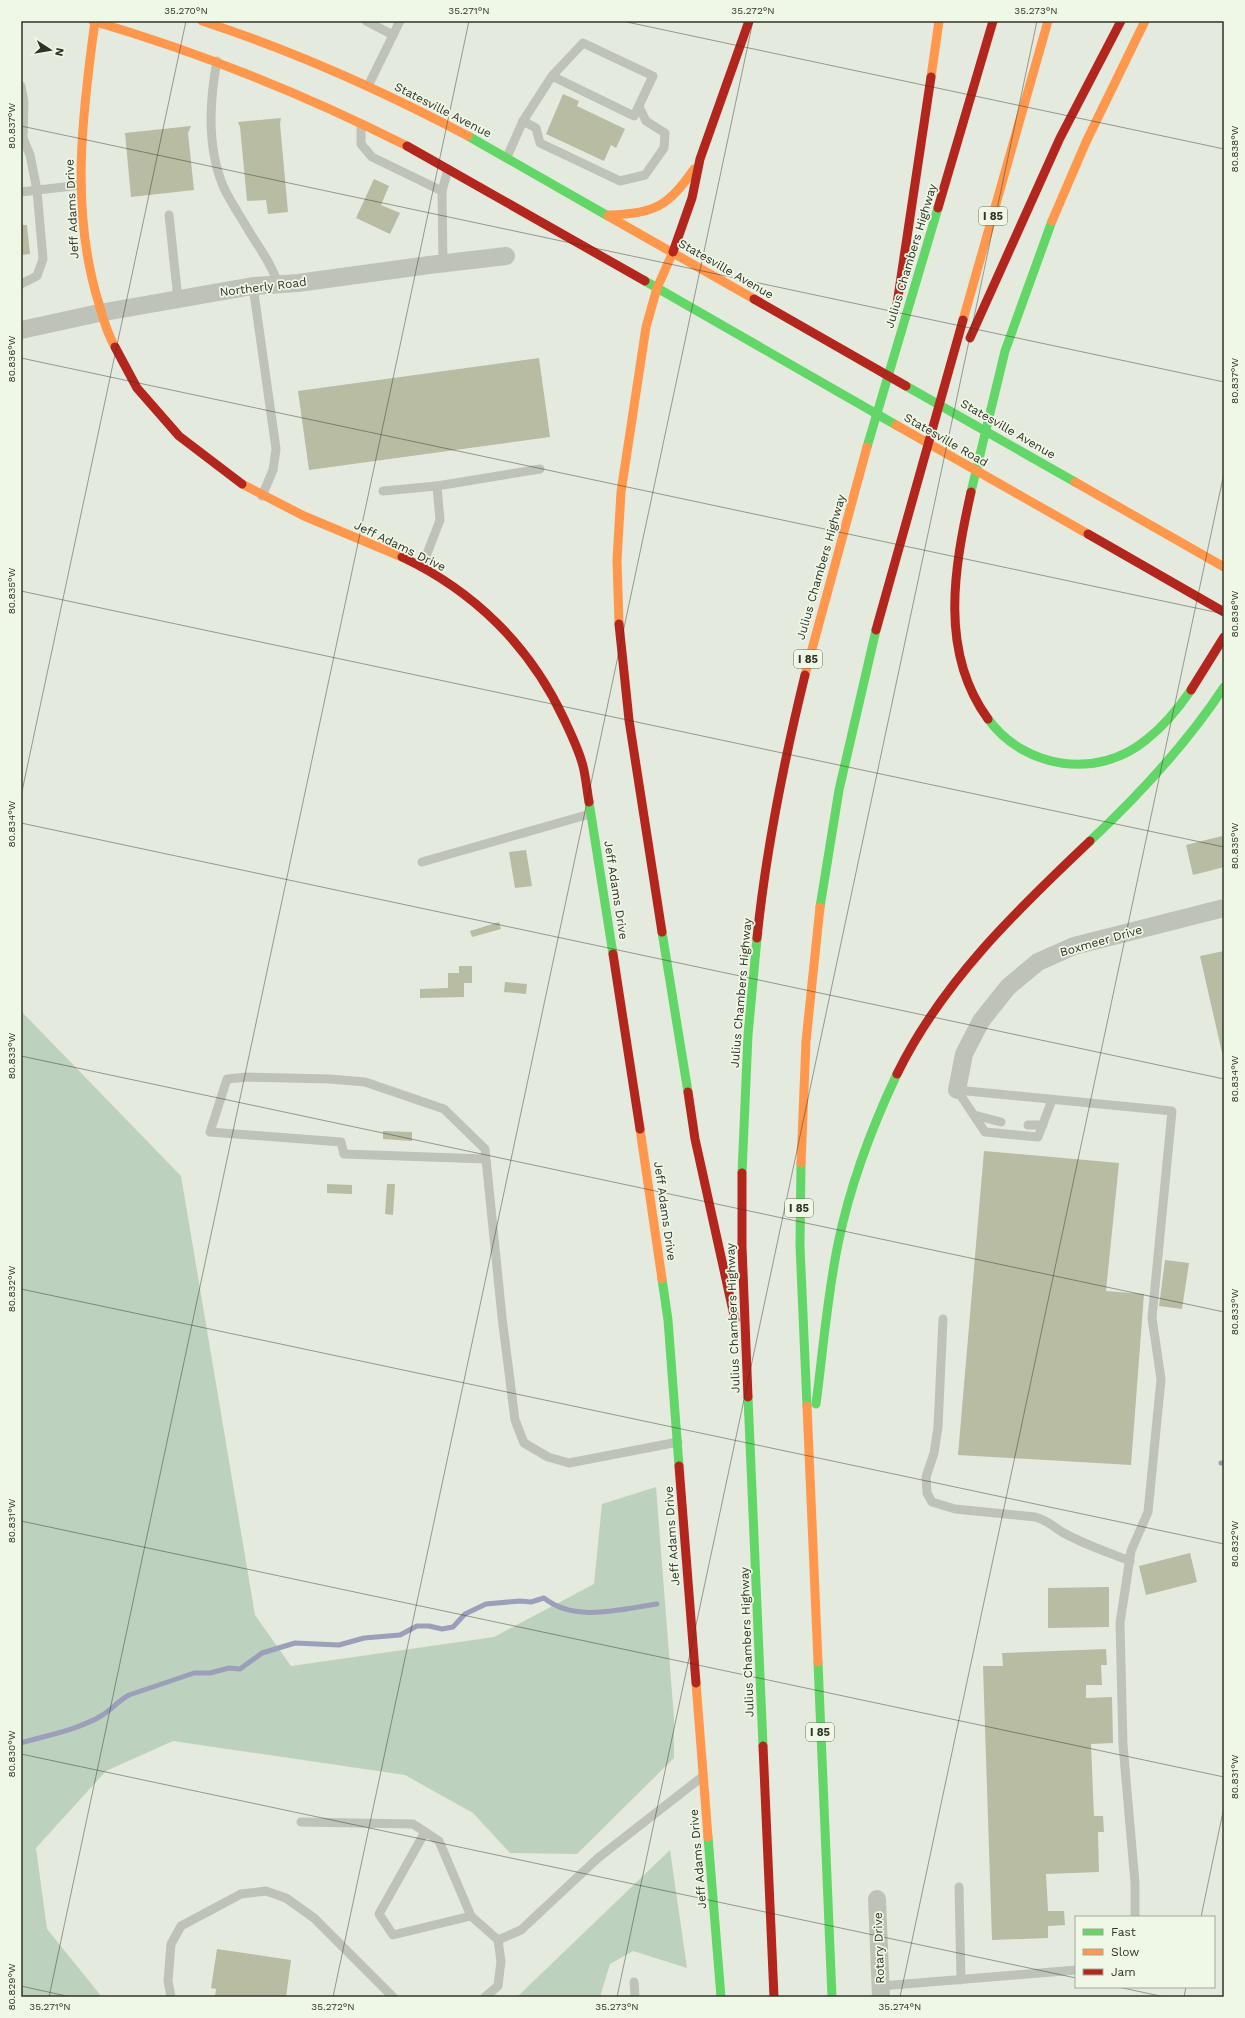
<svg xmlns="http://www.w3.org/2000/svg" width="1245" height="2018" font-family="'Work Sans',sans-serif">
<style>
.green{fill:#bcd1be}
.lines{fill:none;stroke-linecap:round;stroke-linejoin:round}
.stream{stroke:#9c9fb9;stroke-width:5}
.building{fill:#b7bca2}
.lane{stroke:#bfc2b8;stroke-width:9}
.street{stroke:#bfc2b8;stroke-width:18}
.fast{stroke:#63d668;stroke-width:9}
.slow{stroke:#ff974d;stroke-width:9}
.jam{stroke:#b3261e;stroke-width:9}
.ticks{fill:none;stroke:#303327;stroke-width:1;stroke-opacity:0.45}
.labels{text-anchor:middle;stroke-width:3.5;stroke-linejoin:round;paint-order:stroke}
.shield{fill:#eff7e6;stroke:#696e60;stroke-width:1}
.shield-label{font-size:11px;font-weight:bold;fill:#303327}
.street-label{font-size:12px;fill:#303327;stroke:#eff7e6}
.neatline{fill:none;stroke:#303327;stroke-width:1.5}
.ticks-label{font-size:10px;text-anchor:middle;fill:#303327}
</style>
<rect width="100%" height="100%" fill="#e5eadf"/>
<g class="green">
<path d="M21 1011 181 1176 255 1615 291 1666 494 1637 594 1584 602 1504 656 1487 674 1718V1758L577 1854 510 1853 473 1813 405 1775 173 1741 106 1771 36 1848 47 1929 102 1997H21Z"/>
<path d="M670 1850 687 1968 633 1951 610 1964 600 1997H517Z"/>
</g>
<g class="lines">
<g class="stream">
<path d="M1221 1463H1224"/>
<path d="M21 1743C48 1735 77 1730 101 1716 111 1710 118 1701 129 1695L194 1673H210L229 1668 240 1669 262 1653 295 1643 339 1645 364 1638 400 1635 417 1626H429L442 1629 453 1627 465 1614 486 1604 520 1601 531 1602 544 1598C575 1623 621 1609 657 1604"/>
</g>
</g>
<g class="building">
<path d="M563 94 579 101 577 106 625 129 616 148 611 145 604 161 546 134Z"/>
<path d="M281 118 280 124 288 212 268 214 266 200 247 201 240 127 238 122Z"/>
<path d="M191 126 188 133 194 190 131 197 125 133Z"/>
<path d="M374 179 389 186 381 205 400 213 390 234 356 218Z"/>
<path d="M21 225H27L30 254 21 255Z"/>
<path d="M539 358 550 437 309 470 298 391Z"/>
<path d="M1222 836 1224 845V867L1193 875 1186 845Z"/>
<path d="M526 850 532 886 515 888 509 852Z"/>
<path d="M499 922 501 929 472 937 470 931Z"/>
<path d="M1224 951V1057H1223L1200 956Z"/>
<path d="M459 966H472V983H464V997L420 998V989L448 988V973H459Z"/>
<path d="M505 982 527 984 526 994 504 992Z"/>
<path d="M383 1131 412 1132V1141L383 1139Z"/>
<path d="M984 1151 1119 1163 1106 1291 1144 1294 1131 1465 958 1455Z"/>
<path d="M327 1184 352 1185V1194L327 1193Z"/>
<path d="M387 1184H395L393 1215 385 1214Z"/>
<path d="M1165 1260 1189 1263 1182 1309 1159 1306Z"/>
<path d="M1190 1553 1197 1582 1146 1595 1139 1566Z"/>
<path d="M1109 1587V1627L1048 1628V1588Z"/>
<path d="M1106 1649 1107 1665H1101L1102 1685H1086V1698L1112 1697 1113 1743 1091 1744 1094 1816H1103L1104 1832H1098L1099 1872 1046 1874 1048 1911H1064L1065 1925 1048 1926V1938L992 1940 983 1666H1003L1002 1653Z"/>
<path d="M217 1949 291 1960 286 1997H215L216 1989 211 1988Z"/>
</g>
<g class="lines">
<g class="lane">
<path d="M366 21 393 35"/>
<path d="M217 61C209 103 207 149 224 188 231 203 241 217 249 231 259 248 272 264 278 284"/>
<path d="M21 86 24 102 23 138 21 140"/>
<path d="M368 86 400 21"/>
<path d="M523 121 536 128 540 143 620 181 645 175 664 148 665 133 646 121 639 107"/>
<path d="M361 124V144L372 157 442 191"/>
<path d="M507 157 523 121 552 76 583 43 653 76 634 116 552 76"/>
<path d="M21 192 81 185"/>
<path d="M169 215 178 299"/>
<path d="M443 263 442 191 448 169"/>
<path d="M21 284 37 276 43 259 37 190 30 155 23 138"/>
<path d="M253 286 276 449 273 470 262 496"/>
<path d="M383 491 437 486"/>
<path d="M422 567 440 520 437 486 540 469"/>
<path d="M422 862 590 814"/>
<path d="M957 1090 1172 1111 1152 1318 1161 1379 1148 1512 1131 1551 1120 1623 1123 1745 1135 1883V1917"/>
<path d="M957 1090 985 1132 1038 1137 1052 1100"/>
<path d="M974 1115 1001 1122"/>
<path d="M1028 1125H1043"/>
<path d="M486 1159 344 1154 341 1142 210 1132 227 1079 247 1077 330 1079 365 1082 444 1109 485 1149 486 1159 502 1317 515 1420 524 1443 548 1457 569 1463 678 1442"/>
<path d="M943 1319 938 1427 934 1453 926 1477 927 1493 932 1502 955 1509 1035 1517C1049 1521 1051 1525 1062 1532 1083 1544 1107 1552 1130 1561"/>
<path d="M301 1822 413 1824 439 1841 471 1916 498 1940 501 1961 498 1986 485 1997"/>
<path d="M425 1832 379 1914 393 1935 471 1916"/>
<path d="M959 1887 961 1980"/>
<path d="M498 1940 521 1930 598 1858 702 1777"/>
<path d="M634 1982 635 1997"/>
<path d="M881 1986 1076 1970"/>
<path d="M171 1997 168 1981 171 1944 181 1926 241 1894 266 1891 286 1898 314 1918 393 1997"/>
</g>
<g class="street">
<path d="M21 330 99 313 253 286 298 283 429 265 506 256"/>
<path d="M957 1090 964 1054 981 1021 1008 987 1038 962 1074 946 1224 908"/>
<path d="M877 1899 881 1997"/>
</g>
<g class="fast">
<path d="M468 136 608 216"/>
<path d="M645 281 896 425"/>
<path d="M906 386 1075 482"/>
<path d="M867 447 938 208"/>
<path d="M971 492 1005 351 1052 221"/>
<path d="M988 719C1025 769 1097 780 1146 740 1164 726 1178 709 1191 690"/>
<path d="M589 802 613 954"/>
<path d="M1090 841C1140 794 1186 745 1224 687"/>
<path d="M820 907 839 790 876 630"/>
<path d="M662 932 688 1092"/>
<path d="M801 1163 800 1246 807 1406"/>
<path d="M742 1173 748 1035 757 938"/>
<path d="M662 1279 668 1320 679 1466"/>
<path d="M748 1397 763 1746"/>
<path d="M816 1404C823 1351 827 1297 838 1244 850 1185 871 1129 897 1074"/>
<path d="M818 1662 832 1997"/>
<path d="M708 1837 721 1997"/>
</g>
<g class="slow">
<path d="M93 21C202 53 306 95 407 146"/>
<path d="M95 21C82 115 70 212 99 304 103 319 107 333 115 347"/>
<path d="M202 21C294 51 383 91 468 136"/>
<path d="M931 77 939 21"/>
<path d="M609 215C655 213 668 207 694 169"/>
<path d="M608 216 754 299"/>
<path d="M1052 221 1086 142 1145 21"/>
<path d="M657 288 673 252"/>
<path d="M963 320 1048 21"/>
<path d="M896 425 1088 534"/>
<path d="M1075 482 1224 567"/>
<path d="M242 484 304 516 402 557"/>
<path d="M619 624 617 560 621 492 646 327 657 288"/>
<path d="M805 675 867 447"/>
<path d="M640 1129 662 1279"/>
<path d="M801 1163 806 1041 820 907"/>
<path d="M807 1406 818 1662"/>
<path d="M696 1683 708 1837"/>
</g>
<g class="jam">
<path d="M407 146 645 281"/>
<path d="M938 208 993 21"/>
<path d="M673 252 692 198 700 159 749 21"/>
<path d="M754 299 906 386"/>
<path d="M897 304 931 77"/>
<path d="M970 338 1060 138 1121 21"/>
<path d="M115 347 137 388 179 436 242 484"/>
<path d="M971 492C954 568 939 652 988 719"/>
<path d="M1088 534 1224 612"/>
<path d="M402 557C474 591 530 646 564 719 571 734 579 750 583 766 586 778 587 791 589 802"/>
<path d="M619 624 629 720 662 932"/>
<path d="M876 630 963 320"/>
<path d="M1191 690 1224 637"/>
<path d="M757 938C766 849 784 761 805 675"/>
<path d="M613 954 640 1129"/>
<path d="M897 1074C942 982 1016 911 1090 841"/>
<path d="M688 1092 695 1139 735 1320"/>
<path d="M742 1173V1247L748 1397"/>
<path d="M679 1466 696 1683"/>
<path d="M763 1746 774 1997"/>
</g>
</g>
<path class="ticks" d="M622 21 1224 149M21 126 1224 382M21 358 1224 614M21 591 1224 847M21 796 186 21M21 823 1224 1079M21 1056 1224 1312M21 1289 1224 1544M21 1521 1224 1777M21 1754 1076 1978M1201 1917 1224 1807M21 1986 71 1997M1118 1987 1165 1997M49 1997 469 21M333 1997 753 21M617 1997 1037 21M900 1997 1224 473M1184 1997 1186 1987"/>
<g class="labels">
<g class="shield">
<rect x="979" y="207" width="28" height="18" rx="3"/>
<rect x="794" y="650" width="28" height="18" rx="3"/>
<rect x="785" y="1199" width="28" height="18" rx="3"/>
<rect x="806" y="1723" width="28" height="18" rx="3"/>
</g>
<g class="shield-label">
<text x="993" y="220">I 85</text>
<text x="808" y="663">I 85</text>
<text x="799" y="1212">I 85</text>
<text x="820" y="1736">I 85</text>
</g>
<g class="street-label">
<text transform="translate(443 110) rotate(27)" y="4">Statesville Avenue</text>
<text transform="translate(72 209) rotate(-93)" y="4">Jeff Adams Drive</text>
<text transform="translate(911 256) rotate(-73)" y="4">Julius Chambers Highway</text>
<text transform="translate(726 269) rotate(30)" y="4">Statesville Avenue</text>
<text transform="translate(263 287) rotate(-7)" y="4">Northerly Road</text>
<text transform="translate(1008 429) rotate(30)" y="4">Statesville Avenue</text>
<text transform="translate(946 440) rotate(30)" y="4">Statesville Road</text>
<text transform="translate(400 546) rotate(26)" y="4">Jeff Adams Drive</text>
<text transform="translate(821 567) rotate(-74)" y="4">Julius Chambers Highway</text>
<text transform="translate(616 890) rotate(81)" y="4">Jeff Adams Drive</text>
<text transform="translate(1101 941) rotate(-16)" y="4">Boxmeer Drive</text>
<text transform="translate(741 993) rotate(-85)" y="4">Julius Chambers Highway</text>
<text transform="translate(665 1211) rotate(82)" y="4">Jeff Adams Drive</text>
<text transform="translate(733 1318) rotate(-92)" y="4">Julius Chambers Highway</text>
<text transform="translate(672 1536) rotate(-94)" y="4">Jeff Adams Drive</text>
<text transform="translate(747 1642) rotate(-92)" y="4">Julius Chambers Highway</text>
<text transform="translate(698 1859) rotate(-95)" y="4">Jeff Adams Drive</text>
<text transform="translate(879 1948) rotate(-92)" y="4">Rotary Drive</text>
</g>
</g>
<rect width="1245" height="2018" fill="none" stroke="#eff7e6" stroke-width="44"/>
<rect x="1075" y="1916" width="140" height="72" fill="#eff7e6" stroke="#a3a99a"/>
<rect x="1083" y="1929" width="20" height="6" fill="#63d668" stroke="#a3a99a"/>
<text x="1111" y="1936" font-size="12" fill="#303327">Fast</text>
<rect x="1083" y="1949" width="20" height="6" fill="#ff974d" stroke="#a3a99a"/>
<text x="1111" y="1956" font-size="12" fill="#303327">Slow</text>
<rect x="1083" y="1969" width="20" height="6" fill="#b3261e" stroke="#a3a99a"/>
<text x="1111" y="1976" font-size="12" fill="#303327">Jam</text>
<g transform="translate(50 50) rotate(102)" stroke="#eff7e6" stroke-width="3" paint-order="stroke">
<path d="M0-3L7 15L0 10L-7 15Z" fill="#303327"/>
<text y="-6" font-size="11" font-weight="bold" text-anchor="middle" fill="#303327">N</text>
</g>
<rect x="22" y="22" width="1201" height="1974" class="neatline"/>
<g class="ticks-label">
<text x="186" y="14">35.270°N</text>
<text x="469" y="14">35.271°N</text>
<text x="753" y="14">35.272°N</text>
<text x="1036" y="14">35.273°N</text>
<text transform="translate(11 126) rotate(-90)" y="4">80.837°W</text>
<text transform="translate(1234 149) rotate(-90)" y="4">80.838°W</text>
<text transform="translate(11 359) rotate(-90)" y="4">80.836°W</text>
<text transform="translate(1234 381) rotate(-90)" y="4">80.837°W</text>
<text transform="translate(11 591) rotate(-90)" y="4">80.835°W</text>
<text transform="translate(1234 614) rotate(-90)" y="4">80.836°W</text>
<text transform="translate(11 824) rotate(-90)" y="4">80.834°W</text>
<text transform="translate(1234 846) rotate(-90)" y="4">80.835°W</text>
<text transform="translate(11 1056) rotate(-90)" y="4">80.833°W</text>
<text transform="translate(1234 1079) rotate(-90)" y="4">80.834°W</text>
<text transform="translate(11 1289) rotate(-90)" y="4">80.832°W</text>
<text transform="translate(1234 1312) rotate(-90)" y="4">80.833°W</text>
<text transform="translate(11 1521) rotate(-90)" y="4">80.831°W</text>
<text transform="translate(1234 1544) rotate(-90)" y="4">80.832°W</text>
<text transform="translate(11 1754) rotate(-90)" y="4">80.830°W</text>
<text transform="translate(1234 1777) rotate(-90)" y="4">80.831°W</text>
<text transform="translate(11 1987) rotate(-90)" y="4">80.829°W</text>
<text x="50" y="2010">35.271°N</text>
<text x="333" y="2010">35.272°N</text>
<text x="617" y="2010">35.273°N</text>
<text x="900" y="2010">35.274°N</text>
</g>
</svg>
